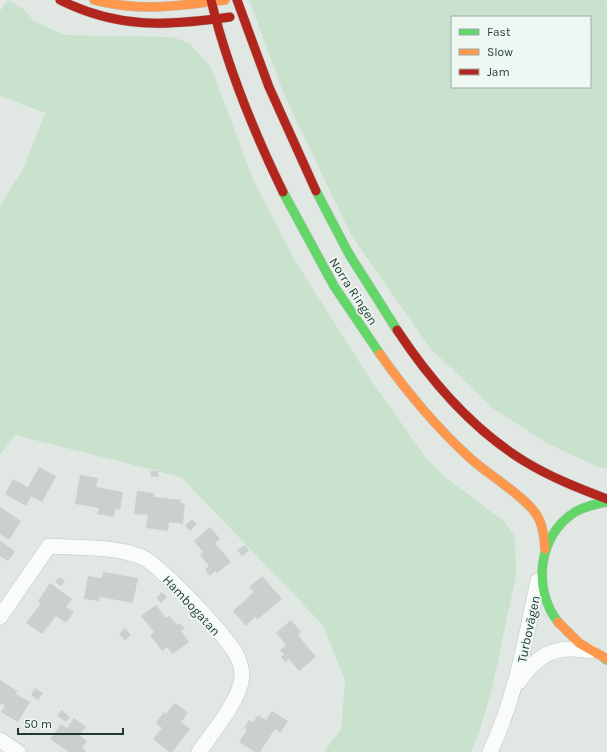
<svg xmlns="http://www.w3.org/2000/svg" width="607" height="752" font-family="Karla,sans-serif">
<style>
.green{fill:#c9e2ce;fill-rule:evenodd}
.building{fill:#cad0cd}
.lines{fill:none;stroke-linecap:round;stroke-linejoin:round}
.street-casing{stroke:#bec5c1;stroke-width:16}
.fast-casing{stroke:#bbc4c0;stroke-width:10}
.slow-casing{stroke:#bbc4c0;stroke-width:10}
.jam-casing{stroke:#bbc4c0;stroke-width:10}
.street{stroke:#fafcfb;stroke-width:15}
.fast{stroke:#63d668;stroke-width:9}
.slow{stroke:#ff974d;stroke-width:9}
.jam{stroke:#b3261e;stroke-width:9}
.labels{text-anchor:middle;stroke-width:3.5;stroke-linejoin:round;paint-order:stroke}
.street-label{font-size:13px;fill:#1f3b30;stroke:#eff7f2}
</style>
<rect width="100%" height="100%" fill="#e1e8e4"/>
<g class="green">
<path d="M8 0 22 8 34 21 64 35 172 37 189 43 211 67 253 179 293 257 370 379 427 459 444 476 505 522 515 537 516 576 491 693 478 736 471 752H324L341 729 345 680 322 624 181 477 15 435 0 455V206L24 167 45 113 0 96V11Z"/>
<path d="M249 0H605L607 3V468H601L548 444 494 409 430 348 351 235 285 97ZM452 17H590V87H452Z"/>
</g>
<g class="building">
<path d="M39 467 56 476 42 502 31 496 26 506 5 494 13 479 28 487Z"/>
<path d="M151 471H158V477L150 476Z"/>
<path d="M80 475 98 478 96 487 123 492 120 510 115 509 114 517 97 514 99 508 75 504Z"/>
<path d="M137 491 154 493V497L181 500 180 503 185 504 183 524 169 522 168 531 146 528 148 515 134 514Z"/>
<path d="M0 507 21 521 9 540 0 534Z"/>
<path d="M192 519 197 524 190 531 185 526Z"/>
<path d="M210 527 220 539 215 543 231 562 217 573 215 571 210 576 205 570 209 566 200 555 203 552 194 541Z"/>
<path d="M0 541 15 551 8 561 0 556Z"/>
<path d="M245 545 249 551 242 556 237 550Z"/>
<path d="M103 572 138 578 133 603 100 597 99 601 84 599 88 576 102 578Z"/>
<path d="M262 576 282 599 257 620 255 617 246 626 233 611 254 592 249 587Z"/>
<path d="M59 577 65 581 61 586 55 582Z"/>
<path d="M50 583 72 599 66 607 74 612 66 623 56 616 42 634 26 623 41 603 38 601Z"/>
<path d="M162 592 167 597 161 603 156 598Z"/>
<path d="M156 605 166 618 169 616 177 625 180 623 185 629 181 631 189 642 173 654 167 647 162 651 150 635 154 632 141 616Z"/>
<path d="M291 620 301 632 298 635 316 657 299 671 289 659 285 662 281 657 284 655 280 650 286 645 276 633Z"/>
<path d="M125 628 131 635 125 640 119 634Z"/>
<path d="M0 680 17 691 16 694 30 702 18 722 1 712 5 706 0 703Z"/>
<path d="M35 688 43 693 38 700 31 695Z"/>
<path d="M175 703 188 713 181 722 190 729 172 752H169L153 739 162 728 156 723 164 712 166 714Z"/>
<path d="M61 710 70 717 66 722 57 716Z"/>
<path d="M272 711 288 721 280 733 275 729 260 752H255L239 742 247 730 244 728 249 720 253 722 258 715 266 720Z"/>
<path d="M74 718 86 727 79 735 87 741 82 748 87 752H69L50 739 61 724 67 728Z"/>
</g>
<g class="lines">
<g class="street-casing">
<g id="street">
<path d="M0 617 49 546C77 548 117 546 142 557 160 565 231 640 238 658 240 663 242 671 242 676 241 699 212 733 199 752"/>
<path d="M519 682C537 654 557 644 590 651"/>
<path d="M0 740 18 752"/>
<path d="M490 752C516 697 525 640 538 581"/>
</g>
</g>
<g class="fast-casing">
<g id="fast">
<path d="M316 191 349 254 397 330"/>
<path d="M283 192 334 286 380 354"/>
<path d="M558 622C532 589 538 535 575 512 585 506 596 504 607 502"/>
<path d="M605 659 607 660"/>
</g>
</g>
<g class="slow-casing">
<g id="slow">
<path d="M94 0C138 12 180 6 225 0"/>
<path d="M380 354C406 391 437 428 471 459 489 475 524 496 536 514 543 524 544 537 545 549"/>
<path d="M558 622 579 643 607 659"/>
</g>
</g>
<g class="jam-casing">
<g id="jam">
<path d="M60 0C118 29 167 26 230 17"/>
<path d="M211 0C227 67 253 130 283 192"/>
<path d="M237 0 269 87 316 191"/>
<path d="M397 330C430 380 472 429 524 461 550 477 578 488 607 499"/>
</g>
</g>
<use href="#street" class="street"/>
<use href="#fast" class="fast"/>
<use href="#slow" class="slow"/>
<use href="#jam" class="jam"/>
</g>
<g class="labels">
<g class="street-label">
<text transform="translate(354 291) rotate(57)" y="5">Norra Ringen</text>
<text transform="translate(192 605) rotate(47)" y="5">Hambogatan</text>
<text transform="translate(528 629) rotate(-78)" y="5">Turbovägen</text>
</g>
</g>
<rect x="451" y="16" width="140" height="72" fill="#eff7f2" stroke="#9caca4"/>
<rect x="459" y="29" width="20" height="6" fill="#63d668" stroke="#9caca4"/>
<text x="487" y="36" font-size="12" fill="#1f3b30">Fast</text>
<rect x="459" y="49" width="20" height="6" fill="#ff974d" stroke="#9caca4"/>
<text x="487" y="56" font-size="12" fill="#1f3b30">Slow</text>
<rect x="459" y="69" width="20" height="6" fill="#b3261e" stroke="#9caca4"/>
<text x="487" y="76" font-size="12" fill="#1f3b30">Jam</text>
<path d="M18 728v6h105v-6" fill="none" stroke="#1f3b30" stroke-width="2"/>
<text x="24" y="728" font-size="12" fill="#1f3b30" stroke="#eff7f2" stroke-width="3" paint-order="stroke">50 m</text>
</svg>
